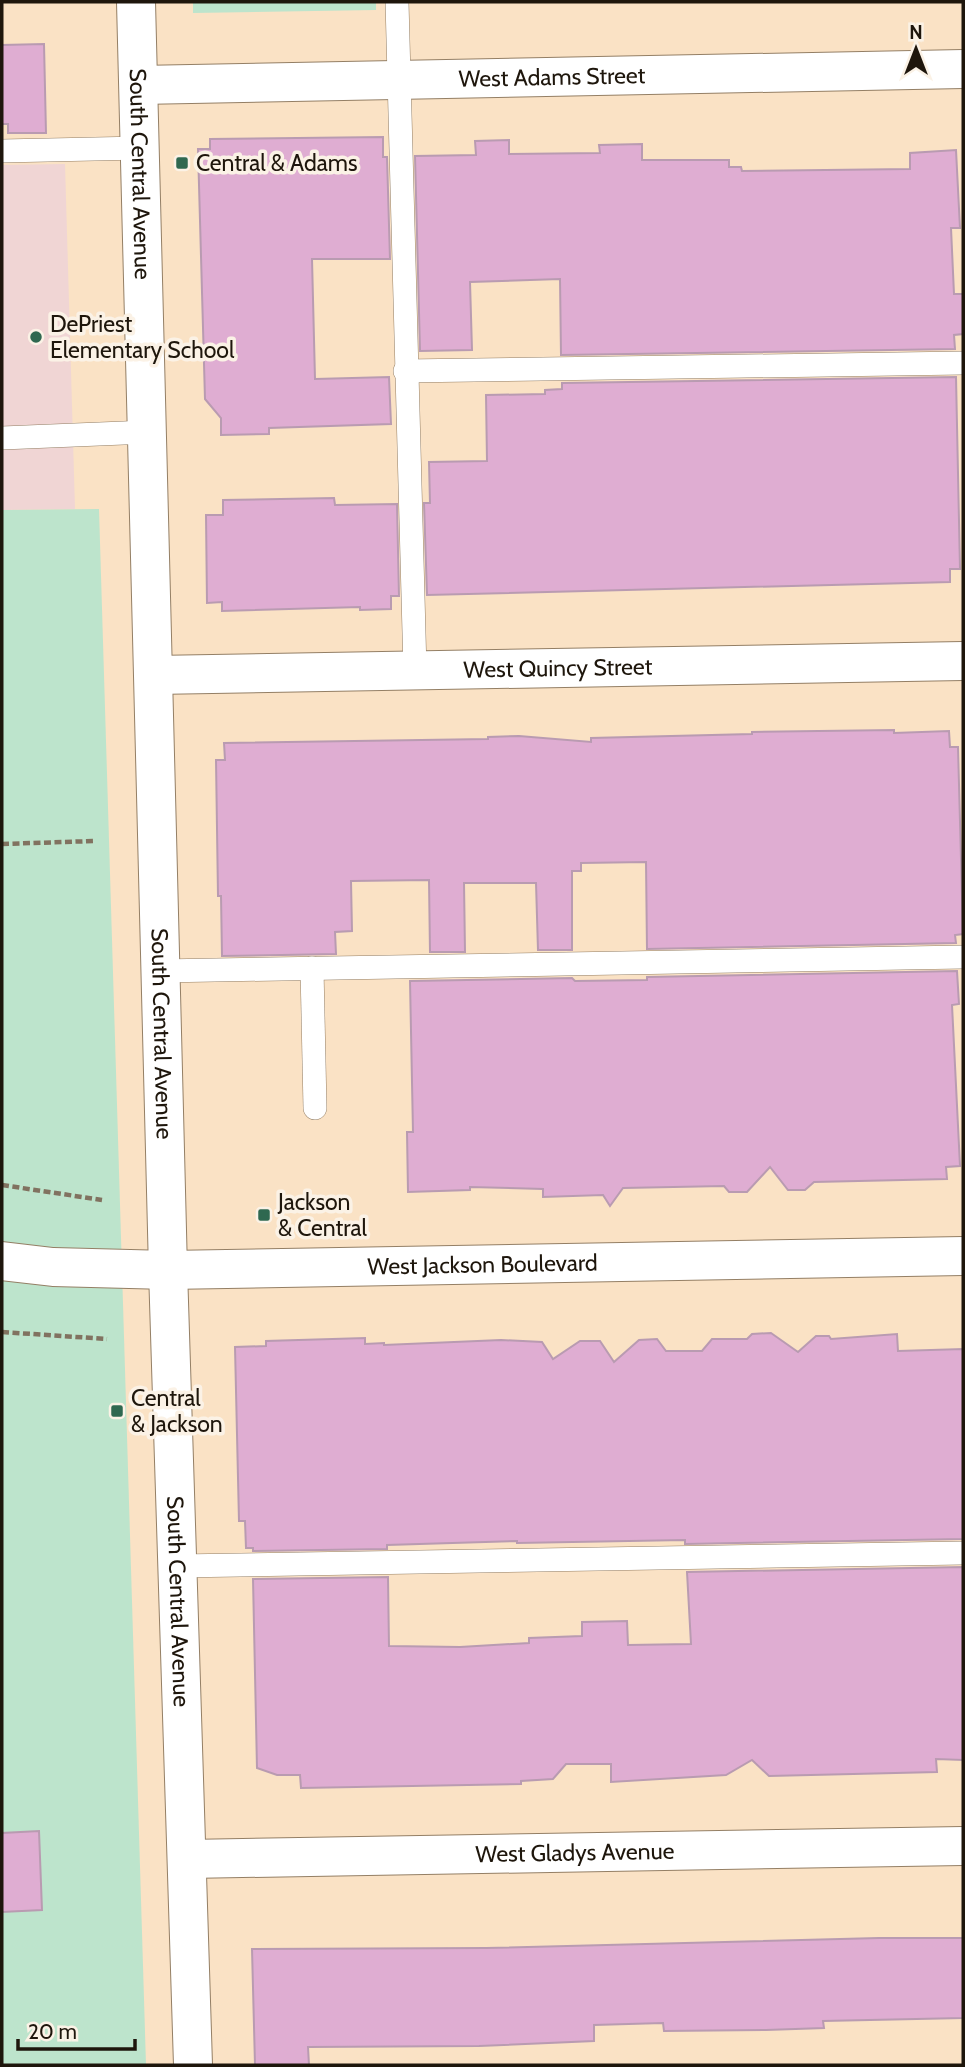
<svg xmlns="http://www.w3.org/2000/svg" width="965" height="2067" font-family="Cabin,sans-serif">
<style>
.education{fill:#f0d5d4}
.green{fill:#bde4cc}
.building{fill:#dfadd2;stroke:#b99bb1;stroke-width:2}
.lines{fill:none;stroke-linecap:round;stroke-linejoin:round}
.lane-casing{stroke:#947f65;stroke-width:24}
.street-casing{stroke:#947f65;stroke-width:40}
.secondary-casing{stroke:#947f65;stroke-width:40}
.path{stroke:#817260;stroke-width:4.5;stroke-dasharray:7 3.5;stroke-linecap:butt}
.lane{stroke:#fff;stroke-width:23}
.street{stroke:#fff;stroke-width:38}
.secondary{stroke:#fff;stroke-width:38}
.poi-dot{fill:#2f6850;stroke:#fbf2e6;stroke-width:2.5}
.labels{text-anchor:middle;stroke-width:7;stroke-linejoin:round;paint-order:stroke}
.street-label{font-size:23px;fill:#1e160c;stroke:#fbf2e6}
.poi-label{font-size:23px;fill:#1e160c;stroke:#fbf2e6;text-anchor:start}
</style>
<rect width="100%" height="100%" fill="#fae2c5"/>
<path class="education" d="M65 164 75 509 2 510V165Z"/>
<g class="green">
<path d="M193 2H376V10L193 13Z"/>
<path d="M99 509 146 2065H2V510Z"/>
</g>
<g class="building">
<path d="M44 44 46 133H8V124H2V45Z"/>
<path d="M383 137V157H387L390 259H312L315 379 389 377 391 424 269 428V434L221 435V418L205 399 198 149H210V139Z"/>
<path d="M509 140V154L600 153 599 145 642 144V160H729V167H741L742 171 910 169V153L956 150 960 228H951L954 294H963V334L954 335 955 349 561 355 560 279 470 282 472 350 420 351 415 156 476 155 475 141Z"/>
<path d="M956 377 960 569H950V582L427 595 424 503H430L429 462 487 461 486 395 545 394V390L562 389V383Z"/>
<path d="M334 498 335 505 397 504 399 596H391V609L360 610V607L222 611V602L207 603 206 515H223V500Z"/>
<path d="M894 730V733L949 731 950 747H958L963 934 955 935 956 943 647 949 646 862 581 863V871H572V950H538L536 883H464L465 952H430L429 880 351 881 352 931 335 932 336 954 222 956 221 896H218L216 760H225L224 743 488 739V737L519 736 591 742V738L752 734V732Z"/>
<path d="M957 971 959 1004 952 1005 960 1166 946 1167 947 1179 814 1182 805 1190H788L770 1167 747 1192H729L724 1186 623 1188 610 1206 603 1195 543 1197V1189L470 1187V1190L408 1192 407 1132H413L410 981 572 978 575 981 647 980V977Z"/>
<path d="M771 1333 798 1352 816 1336H829L831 1339 897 1334 898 1351 963 1349V1539L685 1544V1540L517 1543V1541L387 1545V1549L253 1551V1548H246L245 1521H239L235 1347 266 1346V1341L365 1338V1344L384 1343V1345L501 1340 542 1342 553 1359 580 1341H600L614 1362 639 1340 657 1339 666 1351H702L712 1339H747L752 1334Z"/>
<path d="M963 1567V1760L936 1759 937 1772 769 1776 752 1760 726 1775 611 1782V1764H566L553 1779 521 1781V1784L301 1788 300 1775H277L257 1768 253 1579 388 1577 389 1646 460 1647 529 1643V1638L582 1636V1622L627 1621 628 1645 691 1644 687 1572Z"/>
<path d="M39 1831 42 1910 2 1912V1833Z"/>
<path d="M879 1938H963V2018L823 2021 824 2028 766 2030 664 2031 663 2023 594 2025V2041L479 2046 308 2047 309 2065H255L252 1949 486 1948Z"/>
</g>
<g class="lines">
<g class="lane-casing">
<g id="lane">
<path d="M397 2 415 670"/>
<path d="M2 151 141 148"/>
<path d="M405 371 963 363"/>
<path d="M2 438 148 432"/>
<path d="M312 968 315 1108"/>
<path d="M161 971 963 957"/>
<path d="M178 1566 963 1553"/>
</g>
</g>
<g class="street-casing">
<g id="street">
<path id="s1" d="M139 85 963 69"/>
<path id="s2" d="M154 675 963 661"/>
<path id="s3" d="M187 1859 963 1846"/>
</g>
</g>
<g class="secondary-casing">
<g id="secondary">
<path id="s4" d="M136 2 168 1270 193 2065"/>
<path id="s5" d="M2 1261 53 1267 168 1270 963 1256"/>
</g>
</g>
<g class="path">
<path d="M2 844 94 841"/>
<path d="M2 1185 102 1200"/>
<path d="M2 1332 107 1339"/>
</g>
<use href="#lane" class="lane"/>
<use href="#street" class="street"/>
<use href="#secondary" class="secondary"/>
</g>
<g class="poi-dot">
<rect x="175" y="156" width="14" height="14" rx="3.5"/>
<circle cx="36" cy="337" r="7"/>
<rect x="257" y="1208" width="14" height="14" rx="3.5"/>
<rect x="110" y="1404" width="14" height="14" rx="3.5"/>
</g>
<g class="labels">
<g class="street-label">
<text dy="8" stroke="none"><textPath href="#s1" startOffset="413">West Adams Street</textPath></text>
<text dy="8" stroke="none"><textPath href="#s4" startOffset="172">South Central Avenue</textPath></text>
<text dy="8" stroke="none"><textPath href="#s2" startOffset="404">West Quincy Street</textPath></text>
<text dy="8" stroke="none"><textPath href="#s4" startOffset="1032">South Central Avenue</textPath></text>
<text dy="8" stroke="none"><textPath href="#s5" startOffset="481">West Jackson Boulevard</textPath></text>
<text dy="8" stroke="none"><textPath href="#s4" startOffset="1600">South Central Avenue</textPath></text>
<text dy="8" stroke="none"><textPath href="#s3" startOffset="388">West Gladys Avenue</textPath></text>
</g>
<g class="poi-label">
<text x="196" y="171">Central &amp; Adams</text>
<text x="50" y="332">DePriest<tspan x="50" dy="26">Elementary School</tspan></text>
<text x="278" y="1210">Jackson<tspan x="278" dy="26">&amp; Central</tspan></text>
<text x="131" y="1406">Central<tspan x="131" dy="26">&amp; Jackson</tspan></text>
</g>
</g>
<rect width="965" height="2067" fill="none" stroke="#1e160c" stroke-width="7"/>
<g transform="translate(916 49)" stroke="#fbf2e6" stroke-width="5" paint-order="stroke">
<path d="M0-5L12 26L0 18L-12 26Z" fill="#1e160c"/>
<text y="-10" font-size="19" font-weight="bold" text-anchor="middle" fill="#1e160c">N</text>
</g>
<path d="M18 2039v10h117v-10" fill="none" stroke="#1e160c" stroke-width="3.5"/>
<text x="28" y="2039" font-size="21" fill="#1e160c" stroke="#fbf2e6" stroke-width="5" paint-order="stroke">20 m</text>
</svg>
